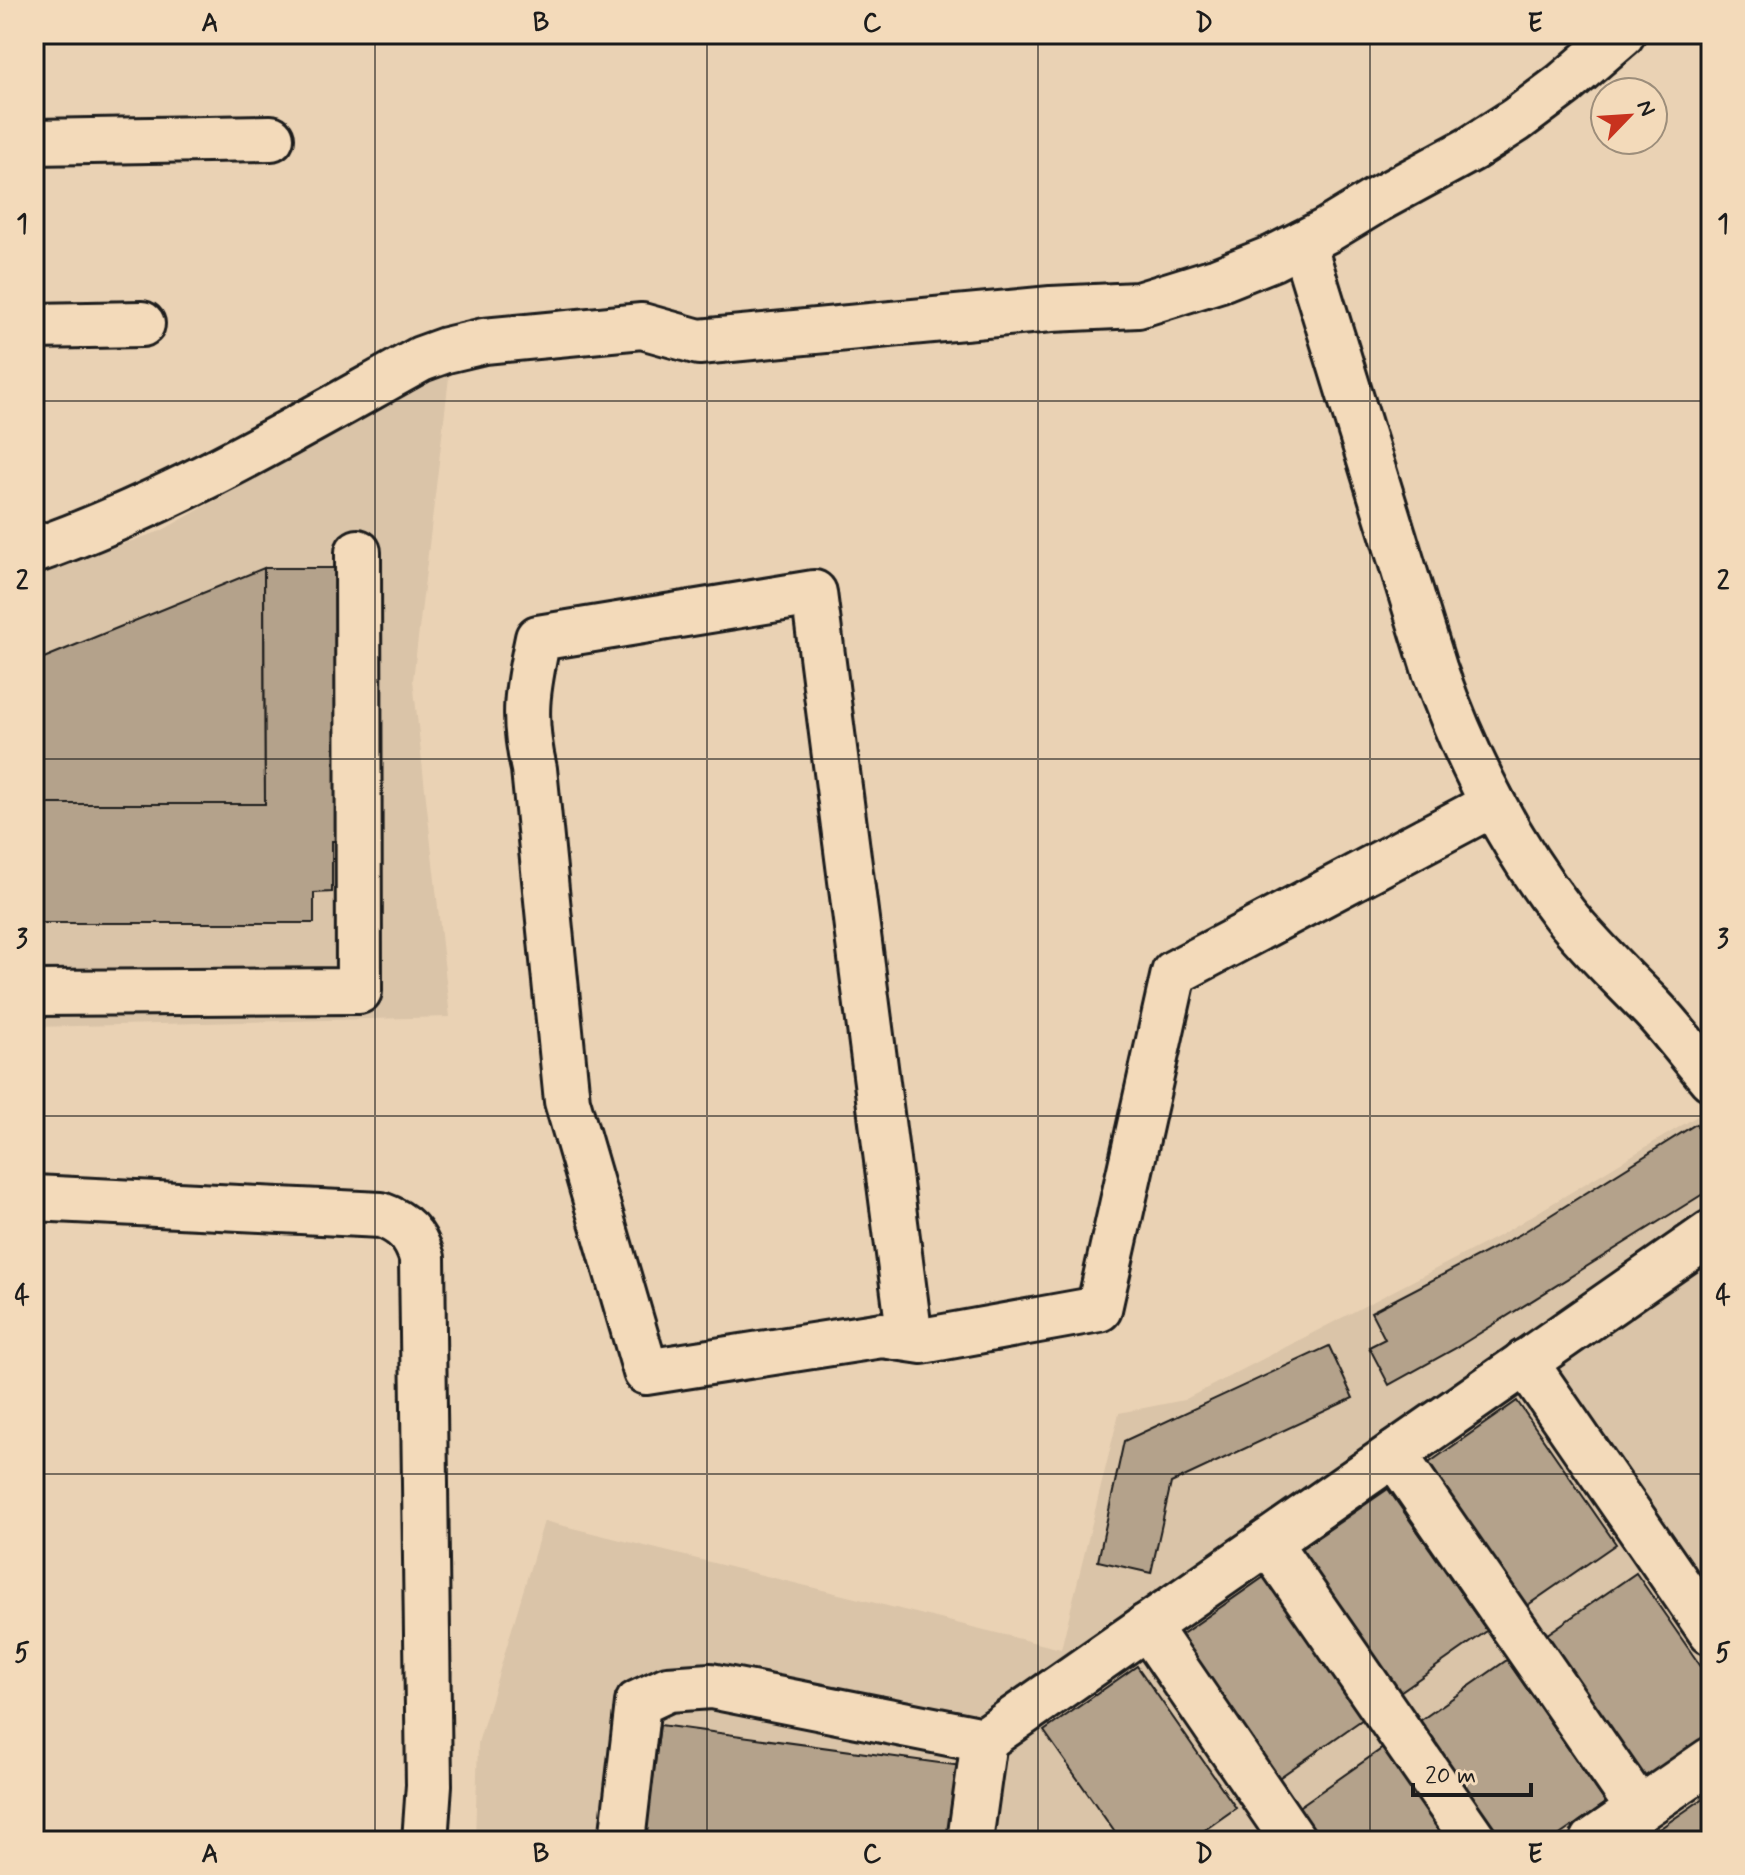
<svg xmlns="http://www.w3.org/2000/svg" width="1745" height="1875" font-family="Mynerve,sans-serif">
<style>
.built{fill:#dac4a8}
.building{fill:#b4a28b;stroke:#1c1c1c;stroke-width:2}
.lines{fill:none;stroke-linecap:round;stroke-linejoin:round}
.minor-casing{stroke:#1c1c1c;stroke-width:50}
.minor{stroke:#f3daba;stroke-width:44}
.grid{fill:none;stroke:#1c1c1c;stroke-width:2;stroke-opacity:0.55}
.neatline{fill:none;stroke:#1c1c1c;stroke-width:3}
.grid-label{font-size:26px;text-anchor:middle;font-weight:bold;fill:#1c1c1c}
</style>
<rect width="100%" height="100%" fill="#ead2b4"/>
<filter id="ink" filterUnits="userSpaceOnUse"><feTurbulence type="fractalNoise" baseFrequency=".0125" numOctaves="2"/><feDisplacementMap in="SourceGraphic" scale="16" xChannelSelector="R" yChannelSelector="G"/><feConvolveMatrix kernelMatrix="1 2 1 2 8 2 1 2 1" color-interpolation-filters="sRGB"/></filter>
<g filter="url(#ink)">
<g class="built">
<path d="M450 369 413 680 450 1017 34 1027V574L161 531Z"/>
<path d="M1704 1112 1711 1119V1841H475L478 1743 544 1521 1061 1649 1119 1413 1184 1400 1495 1238Z"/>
</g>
<g class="building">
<path d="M264 568 265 804H34V662Z"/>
<path d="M264 568H344L345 841H332V892L314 893V923H34V804H265Z"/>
<path d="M1696 1124 1711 1149V1189L1456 1348 1389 1385 1369 1347 1385 1339 1371 1312 1519 1235Z"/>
<path d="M1329 1346 1353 1398 1171 1483 1151 1573 1098 1561 1124 1441Z"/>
<path d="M1517 1401 1616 1544 1522 1609 1423 1467Z"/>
<path d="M1388 1489 1487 1631 1394 1696 1295 1553Z"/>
<path d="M1636 1573 1711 1681V1732L1642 1781 1543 1637Z"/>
<path d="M1264 1577 1363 1719 1270 1784 1171 1642Z"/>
<path d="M1507 1660 1606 1803 1551 1841H1495L1414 1725Z"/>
<path d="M1137 1666 1236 1808 1189 1841H1121L1044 1731Z"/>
<path d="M660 1725 962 1766 952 1841H645Z"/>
<path d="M1383 1748 1447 1841H1310L1290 1813Z"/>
<path d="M1711 1793V1841H1642Z"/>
</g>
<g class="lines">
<g class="minor-casing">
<g id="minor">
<path d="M34 142 271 138"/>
<path d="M1303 243 1435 671C1466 758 1507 840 1564 914 1591 948 1622 977 1652 1008 1673 1030 1691 1055 1711 1078"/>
<path d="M34 326 142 324"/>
<path d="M34 551C171 503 295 429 421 359L446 350 484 341 642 326 699 342 1051 309 1138 305 1218 280 1273 258 1326 231 1377 200 1471 149 1516 120 1564 84 1622 34"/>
<path d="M34 993 359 991 358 552"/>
<path d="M34 1198 381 1215C404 1223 415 1235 422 1258L429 1785 425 1841"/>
<path d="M910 1339 814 593 538 638C527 690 522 717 534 769L567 1101 646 1372 882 1335 922 1341 1099 1309 1174 973 1493 804"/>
<path d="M1525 1362 1711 1632"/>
<path d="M1394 1454 1639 1809"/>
<path d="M1268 1542 1475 1841"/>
<path d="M1147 1626 1294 1841"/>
<path d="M622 1841 638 1703 668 1689 711 1686 984 1740 1711 1233"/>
<path d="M970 1841 984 1740"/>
<path d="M1593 1841 1711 1760"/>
</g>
</g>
<use href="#minor" class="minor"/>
</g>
</g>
<path class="grid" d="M375 34V1841M707 34V1841M1038 34V1841M1370 34V1841M34 401H1711M34 759H1711M34 1116H1711M34 1474H1711"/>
<rect width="1745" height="1875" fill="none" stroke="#f3daba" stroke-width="88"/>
<g transform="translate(1629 116) rotate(65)"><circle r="38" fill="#f3daba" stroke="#9d8e7b" stroke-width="2"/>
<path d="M0-6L14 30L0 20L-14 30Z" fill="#c8321e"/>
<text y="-12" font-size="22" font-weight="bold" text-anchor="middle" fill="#1c1c1c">N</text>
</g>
<path d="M1413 1783v12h118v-12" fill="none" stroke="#1c1c1c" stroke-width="4"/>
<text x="1425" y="1783" font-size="24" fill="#1c1c1c" stroke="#f3daba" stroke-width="6" paint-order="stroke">20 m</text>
<rect x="44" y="44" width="1657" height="1787" class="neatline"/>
<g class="grid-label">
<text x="210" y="31">A</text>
<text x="541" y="31">B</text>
<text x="872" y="31">C</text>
<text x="1204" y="31">D</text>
<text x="1535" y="31">E</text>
<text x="22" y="232">1</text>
<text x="1723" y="232">1</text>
<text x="22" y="589">2</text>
<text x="1723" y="589">2</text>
<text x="22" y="947">3</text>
<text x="1723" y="947">3</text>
<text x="22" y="1304">4</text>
<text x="1723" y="1304">4</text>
<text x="22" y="1661">5</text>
<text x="1723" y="1661">5</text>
<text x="210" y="1862">A</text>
<text x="541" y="1862">B</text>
<text x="872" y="1862">C</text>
<text x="1204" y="1862">D</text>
<text x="1535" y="1862">E</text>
</g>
</svg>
